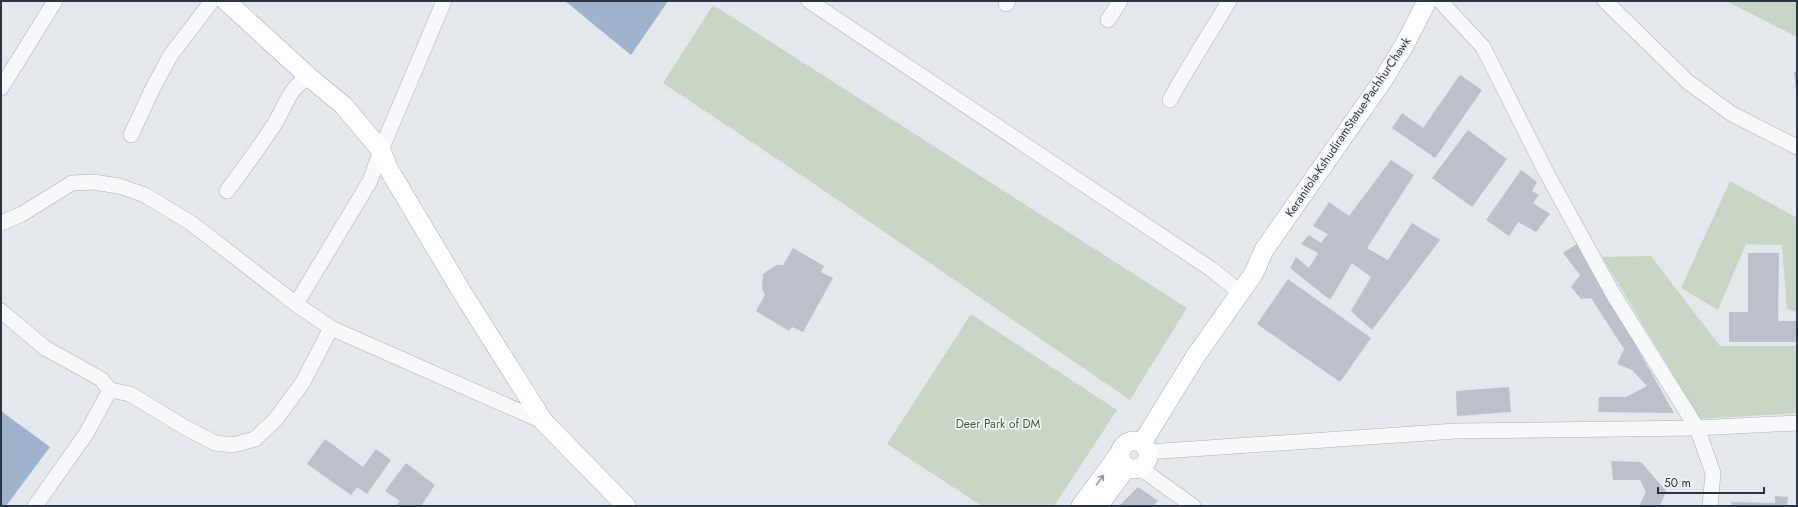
<svg xmlns="http://www.w3.org/2000/svg" width="1798" height="507" font-family="Jost,sans-serif">
<style>
.green{fill:#c9d6c5}
.water{fill:#9fb4cc}
.building{fill:#bbc0ca}
.lines{fill:none;stroke-linecap:round;stroke-linejoin:round}
.minor-casing{stroke:#a9aeb7;stroke-width:16}
.major-casing{stroke:#a3abb8;stroke-width:20}
.minor{stroke:#f7f8fa;stroke-width:15}
.major{stroke:#fff;stroke-width:19}
.oneway{stroke:#959aa2}
.labels{text-anchor:middle;stroke-width:3.5;stroke-linejoin:round;paint-order:stroke}
.street-label{font-size:12px;fill:#2b3445;stroke:#f4f6f9}
.park-label{font-size:12px;fill:#3f6138;stroke:#f4f6f9}
</style>
<rect width="100%" height="100%" fill="#e4e7ec"/>
<g class="green">
<path d="M1726 1H1797V37Z"/>
<path d="M713 5 1187 308 1130 400 804 177 663 83Z"/>
<path d="M1730 181 1797 218V312L1787 309 1782 245 1746 244 1718 310 1681 288Z"/>
<path d="M1651 256 1720 346H1797V413L1700 419 1602 257Z"/>
<path d="M971 314 1117 410 1054 506H982L887 444Z"/>
</g>
<g class="water">
<path d="M565 1H668L631 55Z"/>
<path d="M1 411 50 447 6 506H1Z"/>
</g>
<g class="building">
<path d="M1794 72H1797V92H1796Z"/>
<path d="M1460 75 1482 90 1435 158 1392 128 1402 113 1423 128Z"/>
<path d="M1468 130 1507 159 1472 207 1432 178Z"/>
<path d="M1391 160 1414 175 1367 248 1388 260 1412 223 1440 240 1372 330 1351 311 1371 277 1352 263 1330 300 1290 268 1296 257 1309 268 1318 253 1301 244 1309 235 1321 243 1328 234 1313 226 1329 202 1349 216Z"/>
<path d="M1521 170 1537 182 1532 191 1539 195 1533 203 1550 214 1536 232 1518 222 1509 236 1486 220Z"/>
<path d="M1578 243 1674 413 1598 412 1599 397H1626L1647 386 1632 370 1617 364 1624 349 1591 298 1581 299 1571 287 1580 275 1563 253Z"/>
<path d="M793 248 824 266 821 272 833 278 803 332 792 327 789 331 756 311 765 295 762 288 763 274 776 265H783Z"/>
<path d="M1748 253H1779L1778 321H1796V342H1729V312H1748Z"/>
<path d="M1288 279 1371 338 1340 382 1257 324Z"/>
<path d="M1509 387 1511 412 1457 416 1456 391Z"/>
<path d="M325 439 363 467 376 449 391 460 367 494 357 487 351 495 307 464Z"/>
<path d="M1611 461 1641 462 1666 491 1660 506H1639L1646 492 1640 480H1613Z"/>
<path d="M406 463 435 485 421 506H396L400 501 385 491Z"/>
<path d="M1138 487 1158 501 1153 506H1119Z"/>
<path d="M1775 496 1788 497 1787 506H1732L1731 502 1775 503Z"/>
</g>
<g class="lines">
<g class="minor-casing">
<g id="minor">
<path d="M809 1 1211 269 1240 292"/>
<path d="M1440 1 1483 47 1546 172 1613 294 1697 428 1713 473 1710 506"/>
<path d="M1605 1 1688 82 1732 114 1797 147"/>
<path d="M1006 4 1008 1"/>
<path d="M1108 20 1120 1"/>
<path d="M1 88 55 1"/>
<path d="M1170 100C1188 66 1210 34 1229 1"/>
<path d="M131 135 152 90 170 56 212 1"/>
<path d="M227 191C243 169 260 147 275 123 287 104 288 89 309 77"/>
<path d="M1 223 22 214 72 183 93 182 119 186 145 195 191 223 296 304 331 328"/>
<path d="M296 304 370 181 381 150 444 1"/>
<path d="M1 311 45 348 101 379 110 390 86 434 35 506"/>
<path d="M110 390 130 394 186 428 215 443 233 445 255 439 276 419 303 382 331 328 544 422"/>
<path d="M1148 452 1456 431 1697 428 1797 423"/>
<path d="M1140 468 1193 506"/>
</g>
</g>
<g class="major-casing">
<g id="major">
<path d="M226 1 309 77 343 105 381 150 388 168 463 294 544 422 626 506"/>
<circle cx="1134" cy="455" r="14"/>
<path d="M1142 443 1195 357 1254 273 1264 250 1383 80 1406 42 1427 1"/>
<path d="M1081 506 1120 453"/>
<path d="M1098 506 1127 467"/>
</g>
</g>
<use href="#minor" class="minor"/>
<use href="#major" class="major"/>
</g>
<defs><path id="oneway-shaft" d="M-6 0H5M1.5-3L5.5 0L1.5 3" fill="none" stroke-width="1.6" stroke-linecap="round" stroke-linejoin="round"/></defs>
<use class="oneway" href="#oneway-shaft" transform="translate(1100 480) rotate(-53)"/>
<g class="labels">
<g class="street-label">
<text transform="translate(1348 127) rotate(-56)" y="4">Keranitola-KshudiramStatue-PachhurChawk</text>
</g>
<g class="park-label">
<text x="998" y="428">Deer Park of DM</text>
</g>
</g>
<rect width="1798" height="507" fill="none" stroke="#2b3445" stroke-width="4"/>
<path d="M1658 487v6h106v-6" fill="none" stroke="#2b3445" stroke-width="2"/>
<text x="1664" y="487" font-size="12" fill="#2b3445" stroke="#f4f6f9" stroke-width="3" paint-order="stroke">50 m</text>
</svg>
